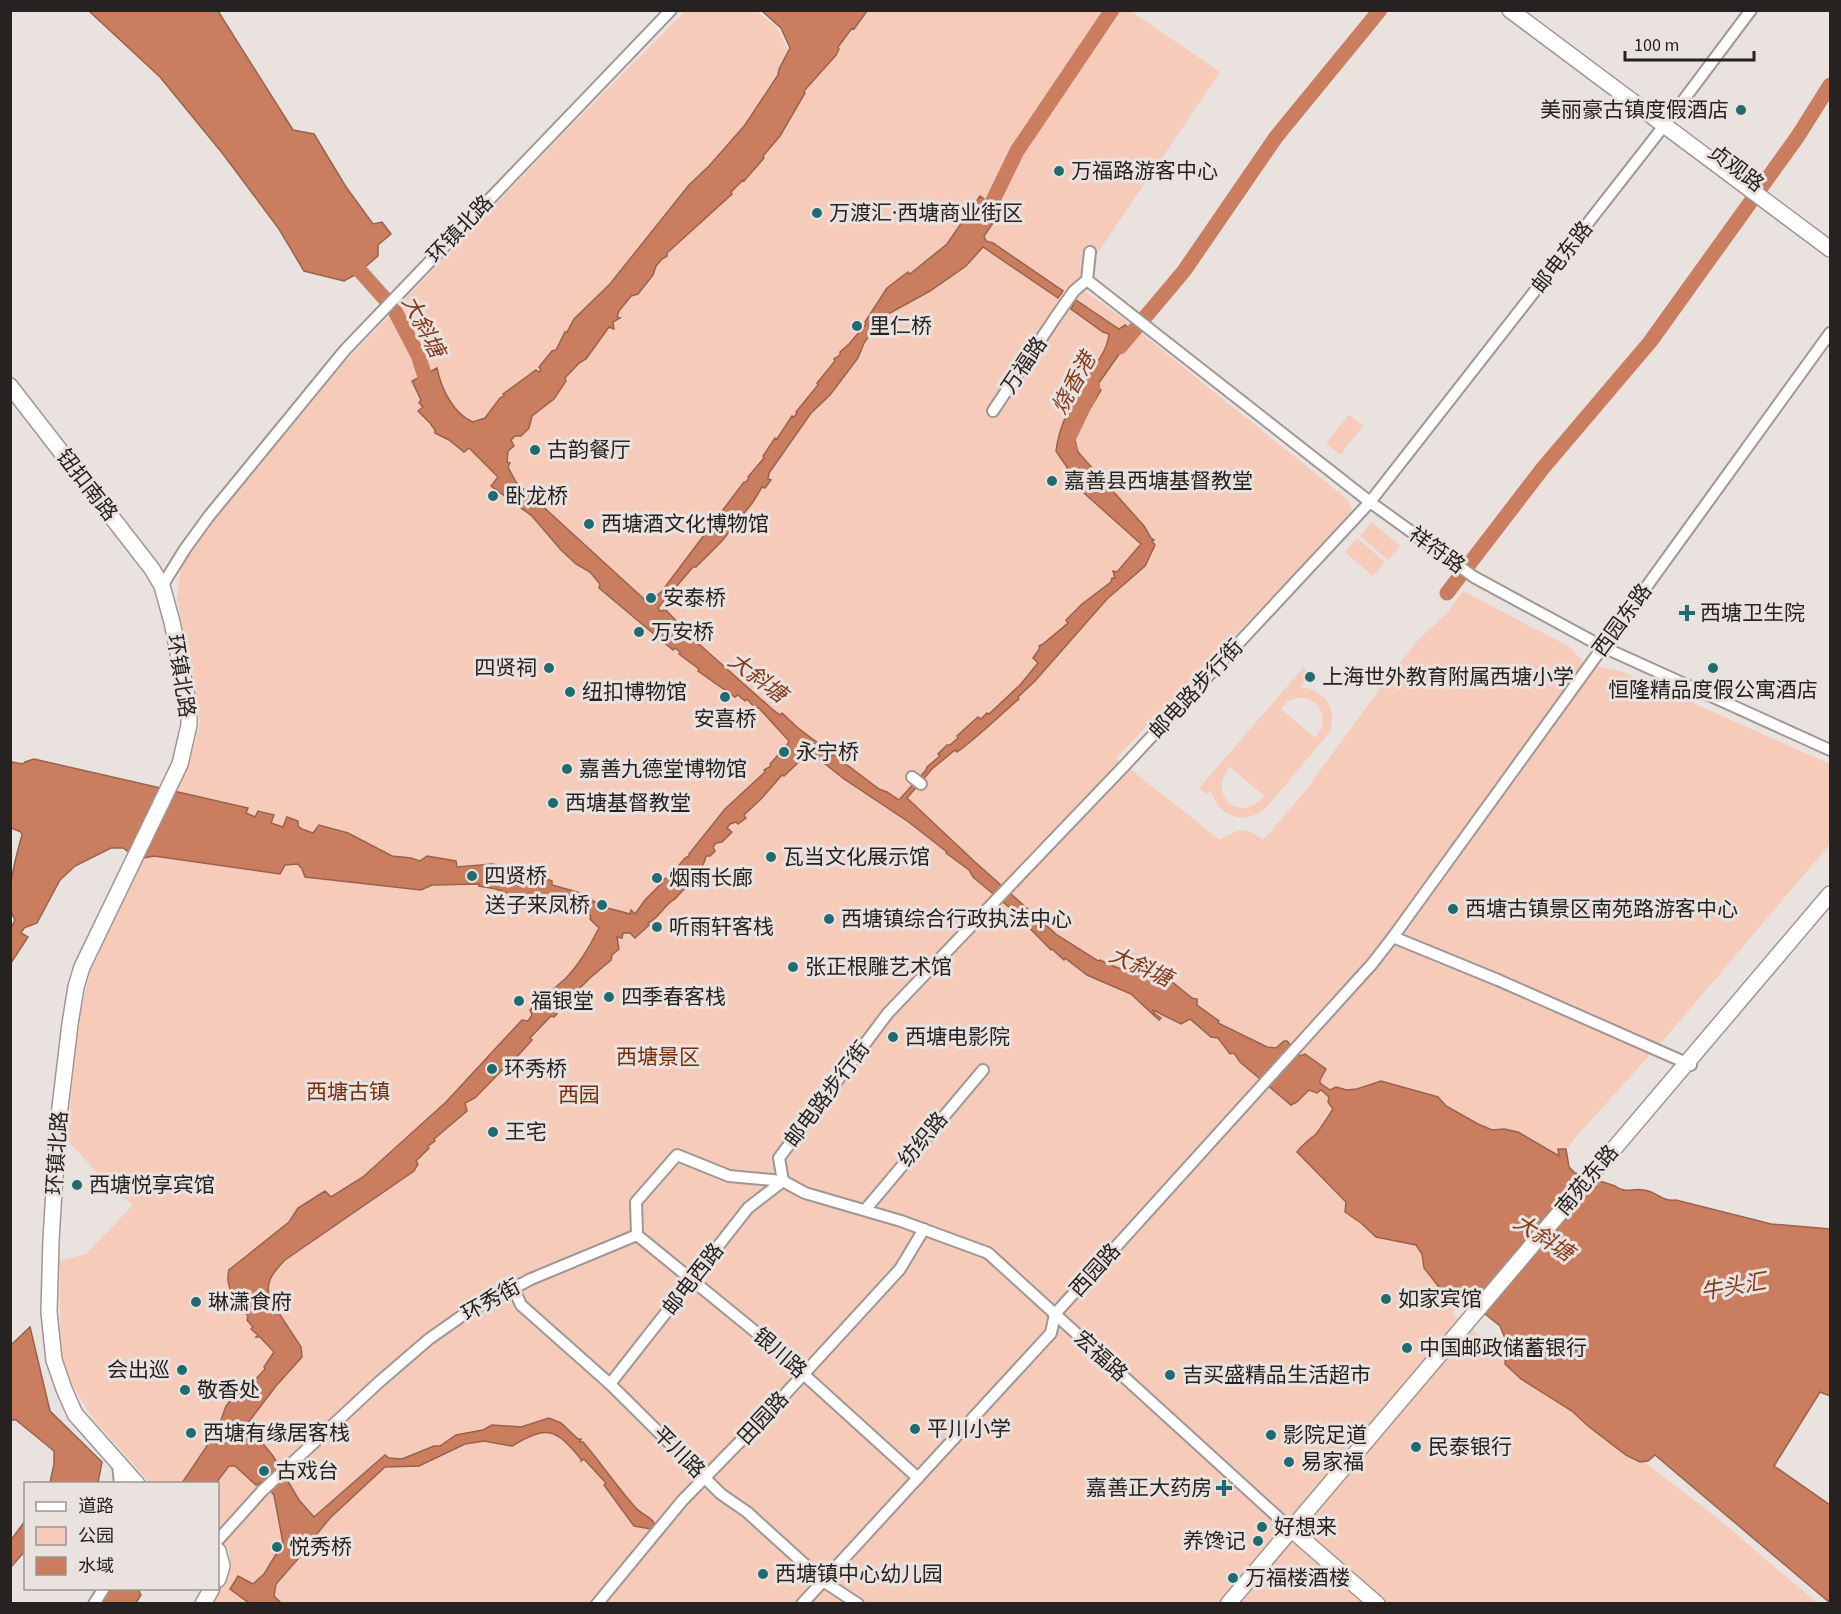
<svg xmlns="http://www.w3.org/2000/svg" width="1841" height="1614" font-family="'Source Sans 3','Noto Sans SC',sans-serif">
<style>
.green{fill:#f7cbb9;fill-rule:evenodd}
.water{fill:#cb7e5f;stroke:#99624c;stroke-width:1.5}
.lines{fill:none;stroke-linecap:round;stroke-linejoin:round}
.river{stroke:#cb7e5f;stroke-width:15}
.street-casing{stroke:#9e9794;stroke-width:14}
.secondary-casing{stroke:#9e9794;stroke-width:18}
.street{stroke:#fff;stroke-width:10}
.secondary{stroke:#fff;stroke-width:15}
.poi-dot{fill:#1f6b6f;stroke:#e9e2df;stroke-width:2}
.labels{text-anchor:middle;stroke-width:6;stroke-linejoin:round;paint-order:stroke}
.poi-label{font-size:21px;fill:#252221;stroke:#e9e2df;text-anchor:start}
.street-label{font-size:21px;fill:#252221;stroke:#e9e2df}
.park-label{font-size:21px;fill:#752e0b;stroke:#e9e2df}
.water-label{font-size:22px;font-style:italic;fill:#833b1b;stroke:#e9e2df}
</style>
<rect width="100%" height="100%" fill="#e9e2df"/>
<g class="green">
<path d="M685 11H756L776 26 787 48 810 69 860 11H1131L1220 72 1076 285 1120 316 1348 500 1352 511 1345 521 1116 758 1220 840C1239 828 1246 827 1263 840L1303 794 1392 672 1420 638 1448 612 1463 591 1570 647 1584 663 1623 672 1830 764V844L1667 1036 1574 1139 1452 1314 1721 1521 1817 1603H210C223 1582 243 1559 218 1538V1484L150 1483 95 1421 72 1386 61 1357 59 1261 86 1254 133 1205 113 1190 68 1141 72 1076 82 1005 90 972 178 785 194 747 200 723 195 687 177 599 181 565 226 505 343 364 562 135Z"/>
<path d="M1349 415 1363 426 1340 455 1326 443Z"/>
<path d="M1372 522 1400 546 1388 560 1360 536Z"/>
<path d="M1357 538 1385 562 1373 576 1345 552Z"/>
<path d="M1303 668 1311 674 1300 687C1325 689 1339 710 1329 733L1265 809C1243 826 1217 816 1211 790L1207 794 1199 788ZM1297 698C1322 696 1330 721 1315 738L1281 709 1288 701ZM1230 767 1264 796C1243 825 1205 796 1230 767Z"/>
</g>
<g class="water">
<path d="M89 11H218L293 130 314 134 346 187 373 224 382 222 391 234 378 245V256L357 274 344 281 304 271 279 229 223 154 160 77Z"/>
<path d="M762 11H867L854 29 852 28 838 47 839 49 836 55 804 91 805 93 780 136 763 156 764 158 744 181 743 180 731 192 732 194 667 253V256L662 259 656 266 653 275 638 294 631 296 619 311 617 317 620 318 613 322 614 329 609 327 586 359 579 363 565 378 566 381 554 399 532 416 529 428 521 436H515L511 440 514 446 508 451 507 462 510 463 508 467 516 482 644 599 654 598 662 591 744 482H746L749 478 748 477 764 458 763 456 775 438 777 439 792 416 794 417 797 413 796 412 818 385 817 383 835 361 834 359 840 355V352L849 344 866 324 865 322 887 288 908 272 910 274 947 244 980 196 995 207 994 209 1000 213 984 236 986 241 993 243 1063 291 1058 298 983 247 966 266 930 291 888 314 878 323 864 343 858 358 830 395 811 413 769 473 768 479 771 480 765 488 762 487 753 502 722 541 696 567H693L658 608 660 611 666 610 691 637 772 709 780 715 782 713 798 728 879 789 887 792 899 800 926 770 927 767 940 756 938 754 947 745H950L958 738 957 736 978 717 981 719 987 713 989 714 1020 685 1038 663 1033 658 1040 648 1039 646 1043 644 1068 623 1066 620 1082 604 1111 582 1112 578H1115L1113 571 1117 572 1141 544 1084 493 1067 475V467L1056 451C1059 425 1072 402 1085 380 1095 365 1107 352 1109 334L1103 332 1071 309 1076 300 1119 329 1125 325 1134 333 1096 387 1101 390 1091 407 1083 403 1072 423V429L1078 452 1144 526 1151 538 1154 540 1152 541 1155 545 1145 566 1107 599 1035 681 1018 697 1019 699C998 717 978 737 957 752L955 750 932 769 907 798 975 862 1057 935 1098 961 1100 960C1112 967 1127 971 1138 974L1145 965 1151 963 1154 969 1166 967 1160 972 1192 998 1197 999V1005L1219 1021 1218 1023 1267 1047 1276 1048 1284 1041H1287L1300 1056 1305 1054 1326 1069 1320 1080V1083L1330 1090 1336 1087 1347 1090 1357 1089 1381 1081 1438 1097 1446 1106 1478 1124 1492 1130 1504 1129 1518 1132 1559 1156 1558 1149H1566L1569 1167 1575 1173 1615 1186C1625 1194 1633 1188 1644 1190 1658 1192 1661 1202 1676 1200L1771 1224 1830 1229V1396L1820 1392 1774 1466 1830 1505V1603L1655 1455 1648 1461 1640 1462 1626 1455 1588 1426 1572 1411 1521 1379 1505 1364 1507 1343 1500 1326 1469 1301 1447 1297 1424 1268 1422 1254 1416 1245 1376 1237 1361 1223 1345 1212 1346 1202 1297 1152C1303 1144 1309 1140 1316 1134 1318 1132 1331 1112 1333 1109L1328 1102 1329 1097 1321 1090 1317 1093 1309 1090 1297 1102 1291 1105 1240 1062 1234 1053 1230 1054 1218 1038 1211 1037 1190 1019 1181 1024 1153 1010 1154 1013 1161 1018 1159 1020 1131 994 1087 975 1065 958 1064 960 1052 949 1051 950 1010 908 973 877 969 870 946 853 947 852 906 820 844 779 814 755 807 754 784 776 782 775 761 799 744 815 746 818 738 824 736 822 730 824 727 828 732 832 722 842 716 843 713 847 715 851 710 856H706C703 872 686 886 675 899 664 904 660 918 648 923L649 925 635 938 630 933H623L622 938 617 937 619 949 612 955 611 960 590 978 567 1001 564 1000 555 1011 557 1014 554 1017 551 1016 530 1038 532 1040 513 1061 510 1062 475 1098 465 1103 467 1111 434 1139 435 1141 428 1146 429 1148 416 1161 418 1164 414 1171 285 1260C273 1272 263 1284 271 1301L301 1347 302 1357 276 1386 247 1424 273 1456 299 1500 314 1517 385 1455 389 1458 402 1459 434 1446H440L456 1435 483 1430 492 1425 521 1427 549 1418 561 1423 578 1439H581L580 1442H583C602 1464 616 1486 635 1507 640 1514 651 1516 655 1524L651 1529 634 1526 604 1485 606 1483 584 1459 581 1461V1459C555 1428 548 1425 512 1446L484 1441 465 1444 419 1466 385 1467 330 1518 312 1540V1543L276 1584 274 1596 281 1603H249L230 1589 238 1576 253 1584 264 1574 283 1543 274 1495 263 1482 256 1485 235 1466H229L216 1483H182L217 1431 226 1406 238 1391 235 1389 239 1385 242 1393 246 1390 265 1369 264 1367 274 1352 260 1337H256L258 1335 251 1329 253 1327 247 1320 248 1316C238 1303 224 1288 229 1270L289 1222 298 1208 325 1191 331 1197 363 1177 446 1102 522 1020 528 1021 532 1015 530 1010C541 998 553 990 565 979 580 964 589 947 599 928L590 919 591 916 572 908 569 911 554 906 546 908 496 889 479 886V884L432 885 421 890 305 877 302 869 298 864 285 865 280 874 154 856 139 859 123 848H111L75 866 60 880 37 923 24 928 21 933 28 937 11 963V928L15 920C3 901 16 856 22 835L21 832 11 828V762L23 764 25 762 34 759 248 808 246 813 255 817 258 811 274 815 271 823 283 827 287 817 298 821V826L302 829 313 833 319 825 348 833 392 856 411 858 420 861 427 856 456 861 457 867 493 864 515 872V875L520 876 530 874 532 877 534 874 552 881V885L577 892 604 907 630 914 631 910 635 914 645 900 662 883 660 881 669 877 674 869 675 870 685 858 689 856V854L725 809 765 772 764 770 771 766 770 764 787 745 789 741 758 707 756 709 747 699 745 701 738 695 735 697 698 671 699 669 679 654 680 652 675 648 673 650 599 588 600 584 590 572 576 564 561 550 532 516 491 486 498 477 469 448 464 452 449 440 435 433V430L430 423 418 411 423 407 419 403 421 400 412 381 437 368C441 388 453 414 473 422L485 418 500 398 504 396 503 394 536 370 539 372 541 370 539 367 552 351 556 350 565 332H567L574 319 610 284 689 185 709 166 745 125 778 75 779 69 790 48 781 28Z"/>
<path d="M30 1327 50 1411 102 1462 98 1483H50L54 1464V1451L16 1420H11V1345Z"/>
<path d="M25 1521V1551L11 1567V1540Z"/>
<path d="M111 1588 140 1589 139 1591 141 1595 136 1603H101Z"/>
</g>
<g class="lines">
<g class="river">
<path d="M982 223 1017 151 1112 10"/>
<path d="M360 271 394 309 418 355 431 395"/>
<path d="M1120 347 1184 271 1276 137 1380 10"/>
<path d="M1070 449 1066 443 1093 387"/>
<path d="M1447 593 1543 468 1650 342 1798 136 1830 85"/>
</g>
<g class="street-casing">
<g id="street">
<path d="M1087 280 1370 502 1474 577 1603 647 1830 750"/>
<path d="M993 411 1055 318 1074 291 1087 280 1090 252"/>
<path d="M162 586 185 549 209 516 345 350 671 10"/>
<path d="M912 777 921 784"/>
<path d="M1393 937 1498 980 1691 1065"/>
<path d="M783 1181 779 1158 888 1013 1126 764 1370 502 1670 118 1751 10"/>
<path d="M865 1210 983 1070"/>
<path d="M637 1235 768 1342 918 1478"/>
<path d="M513 1287 521 1305 610 1384 721 1494 747 1512 823 1581 858 1604"/>
<path d="M610 1384 748 1208 783 1181"/>
<path d="M118 1464 120 1484"/>
<path d="M218 1540 262 1491 378 1383 429 1339 466 1313 531 1279 637 1235 636 1202 677 1155 729 1176 783 1181 805 1193 901 1221 988 1253 1291 1529"/>
<path d="M94 1604 104 1588"/>
<path d="M597 1604 682 1501 767 1414 900 1269 924 1229"/>
<path d="M802 1604 1051 1333 1055 1314 1372 964 1393 937 1830 333"/>
</g>
</g>
<g class="secondary-casing">
<g id="secondary">
<path d="M1510 10 1830 249"/>
<path d="M10 386 152 569 162 586 172 622 189 706V725L180 764 82 967 76 987 70 1024 58 1124 51 1240 49 1312 52 1341 54 1360 64 1389 75 1414 137 1484"/>
<path d="M1291 1529 1377 1604"/>
<path d="M218 1551 222 1566 218 1579"/>
<path d="M203 1604 212 1588"/>
<path d="M1228 1604 1830 894"/>
</g>
</g>
<use href="#street" class="street"/>
<use href="#secondary" class="secondary"/>
</g>
<g class="poi-dot">
<circle cx="1741" cy="110" r="6"/>
<circle cx="1059" cy="171" r="6"/>
<circle cx="817" cy="213" r="6"/>
<circle cx="857" cy="326" r="6"/>
<circle cx="535" cy="450" r="6"/>
<circle cx="1052" cy="481" r="6"/>
<circle cx="493" cy="496" r="6"/>
<circle cx="589" cy="524" r="6"/>
<circle cx="651" cy="598" r="6"/>
<path d="M1684 604h6v6h6v6h-6v6h-6v-6h-6v-6h6z"/>
<circle cx="639" cy="632" r="6"/>
<circle cx="549" cy="668" r="6"/>
<circle cx="1713" cy="668" r="6"/>
<circle cx="1310" cy="677" r="6"/>
<circle cx="570" cy="692" r="6"/>
<circle cx="725" cy="697" r="6"/>
<circle cx="784" cy="752" r="6"/>
<circle cx="567" cy="769" r="6"/>
<circle cx="553" cy="803" r="6"/>
<circle cx="771" cy="857" r="6"/>
<circle cx="472" cy="876" r="6"/>
<circle cx="657" cy="878" r="6"/>
<circle cx="602" cy="905" r="6"/>
<circle cx="1453" cy="909" r="6"/>
<circle cx="829" cy="919" r="6"/>
<circle cx="657" cy="927" r="6"/>
<circle cx="793" cy="967" r="6"/>
<circle cx="609" cy="997" r="6"/>
<circle cx="519" cy="1001" r="6"/>
<circle cx="893" cy="1037" r="6"/>
<circle cx="492" cy="1069" r="6"/>
<circle cx="493" cy="1132" r="6"/>
<circle cx="77" cy="1185" r="6"/>
<circle cx="1386" cy="1299" r="6"/>
<circle cx="196" cy="1302" r="6"/>
<circle cx="1407" cy="1348" r="6"/>
<circle cx="182" cy="1370" r="6"/>
<circle cx="1170" cy="1375" r="6"/>
<circle cx="185" cy="1390" r="6"/>
<circle cx="915" cy="1429" r="6"/>
<circle cx="191" cy="1433" r="6"/>
<circle cx="1271" cy="1435" r="6"/>
<circle cx="1416" cy="1447" r="6"/>
<circle cx="1289" cy="1462" r="6"/>
<circle cx="264" cy="1471" r="6"/>
<path d="M1221 1479h6v6h6v6h-6v6h-6v-6h-6v-6h6z"/>
<circle cx="1262" cy="1527" r="6"/>
<circle cx="1258" cy="1541" r="6"/>
<circle cx="277" cy="1547" r="6"/>
<circle cx="763" cy="1574" r="6"/>
<circle cx="1233" cy="1578" r="6"/>
</g>
<g class="labels">
<g class="poi-label">
<text x="1729" y="117" text-anchor="end">美丽豪古镇度假酒店</text>
<text x="1071" y="178">万福路游客中心</text>
<text x="829" y="220">万渡汇·西塘商业街区</text>
<text x="869" y="333">里仁桥</text>
<text x="547" y="457">古韵餐厅</text>
<text x="1064" y="488">嘉善县西塘基督教堂</text>
<text x="505" y="503">卧龙桥</text>
<text x="601" y="531">西塘酒文化博物馆</text>
<text x="663" y="605">安泰桥</text>
<text x="1700" y="620">西塘卫生院</text>
<text x="651" y="639">万安桥</text>
<text x="537" y="675" text-anchor="end">四贤祠</text>
<text x="1322" y="684">上海世外教育附属西塘小学</text>
<text x="1713" y="697" text-anchor="middle">恒隆精品度假公寓酒店</text>
<text x="582" y="699">纽扣博物馆</text>
<text x="725" y="726" text-anchor="middle">安喜桥</text>
<text x="796" y="759">永宁桥</text>
<text x="579" y="776">嘉善九德堂博物馆</text>
<text x="565" y="810">西塘基督教堂</text>
<text x="783" y="864">瓦当文化展示馆</text>
<text x="484" y="883">四贤桥</text>
<text x="669" y="885">烟雨长廊</text>
<text x="590" y="912" text-anchor="end">送子来凤桥</text>
<text x="1465" y="916">西塘古镇景区南苑路游客中心</text>
<text x="841" y="926">西塘镇综合行政执法中心</text>
<text x="669" y="934">听雨轩客栈</text>
<text x="805" y="974">张正根雕艺术馆</text>
<text x="621" y="1004">四季春客栈</text>
<text x="531" y="1008">福银堂</text>
<text x="905" y="1044">西塘电影院</text>
<text x="504" y="1076">环秀桥</text>
<text x="505" y="1139">王宅</text>
<text x="89" y="1192">西塘悦享宾馆</text>
<text x="1398" y="1306">如家宾馆</text>
<text x="208" y="1309">琳潇食府</text>
<text x="1419" y="1355">中国邮政储蓄银行</text>
<text x="170" y="1377" text-anchor="end">会出巡</text>
<text x="1182" y="1382">吉买盛精品生活超市</text>
<text x="197" y="1397">敬香处</text>
<text x="927" y="1436">平川小学</text>
<text x="203" y="1440">西塘有缘居客栈</text>
<text x="1283" y="1442">影院足道</text>
<text x="1428" y="1454">民泰银行</text>
<text x="1301" y="1469">易家福</text>
<text x="276" y="1478">古戏台</text>
<text x="1212" y="1495" text-anchor="end">嘉善正大药房</text>
<text x="1274" y="1534">好想来</text>
<text x="1246" y="1548" text-anchor="end">养馋记</text>
<text x="289" y="1554">悦秀桥</text>
<text x="775" y="1581">西塘镇中心幼儿园</text>
<text x="1245" y="1585">万福楼酒楼</text>
</g>
<g class="street-label">
<text transform="translate(1736 168) rotate(37)" y="7">贞观路</text>
<text transform="translate(460 229) rotate(-46)" y="7">环镇北路</text>
<text transform="translate(1562 257) rotate(-52)" y="7">邮电东路</text>
<text transform="translate(1024 365) rotate(-56)" y="7">万福路</text>
<text transform="translate(87 485) rotate(52)" y="7">钮扣南路</text>
<text transform="translate(1437 550) rotate(36)" y="7">祥符路</text>
<text transform="translate(1622 620) rotate(-54)" y="7">西园东路</text>
<text transform="translate(181 676) rotate(81)" y="7">环镇北路</text>
<text transform="translate(1196 689) rotate(-47)" y="7">邮电路步行街</text>
<text transform="translate(827 1094) rotate(-53)" y="7">邮电路步行街</text>
<text transform="translate(923 1139) rotate(-50)" y="7">纺织路</text>
<text transform="translate(57 1153) rotate(-86)" y="7">环镇北路</text>
<text transform="translate(1587 1180) rotate(-50)" y="7">南苑东路</text>
<text transform="translate(1095 1270) rotate(-48)" y="7">西园路</text>
<text transform="translate(693 1279) rotate(-52)" y="7">邮电西路</text>
<text transform="translate(491 1300) rotate(-29)" y="7">环秀街</text>
<text transform="translate(780 1353) rotate(41)" y="7">银川路</text>
<text transform="translate(1101 1356) rotate(42)" y="7">宏福路</text>
<text transform="translate(763 1418) rotate(-47)" y="7">田园路</text>
<text transform="translate(679 1452) rotate(45)" y="7">平川路</text>
</g>
<g class="park-label">
<text x="658" y="1064">西塘景区</text>
<text x="348" y="1099">西塘古镇</text>
<text x="579" y="1102">西园</text>
</g>
<g class="water-label">
<text transform="translate(424 326) rotate(62)" y="8">大斜塘</text>
<text transform="translate(1073 383) rotate(-61)" y="8">烧香港</text>
<text transform="translate(758 677) rotate(37)" y="8">大斜塘</text>
<text transform="translate(1141 966) rotate(24)" y="8">大斜塘</text>
<text transform="translate(1544 1237) rotate(33)" y="8">大斜塘</text>
<text transform="translate(1733 1286) rotate(-10)" y="8">牛头汇</text>
</g>
</g>
<rect width="1841" height="1614" fill="none" stroke="#252221" stroke-width="24"/>
<rect x="24" y="1482" width="195" height="108" fill="#e9e2df" stroke="#9b9593" stroke-width="1.5"/>
<rect x="36" y="1502" width="30" height="9" fill="#ffffff" stroke="#9b9593" stroke-width="1.5"/>
<text x="78" y="1512" font-size="18" fill="#252221">道路</text>
<rect x="36" y="1527" width="30" height="18" fill="#f7cbb9" stroke="#9b9593" stroke-width="1.5"/>
<text x="78" y="1542" font-size="18" fill="#252221">公园</text>
<rect x="36" y="1557" width="30" height="18" fill="#cb7e5f" stroke="#9b9593" stroke-width="1.5"/>
<text x="78" y="1572" font-size="18" fill="#252221">水域</text>
<path d="M1625 51v9h129v-9" fill="none" stroke="#252221" stroke-width="3"/>
<text x="1634" y="51" font-size="18" fill="#252221" stroke="#e9e2df" stroke-width="4.5" paint-order="stroke">100 m</text>
</svg>
